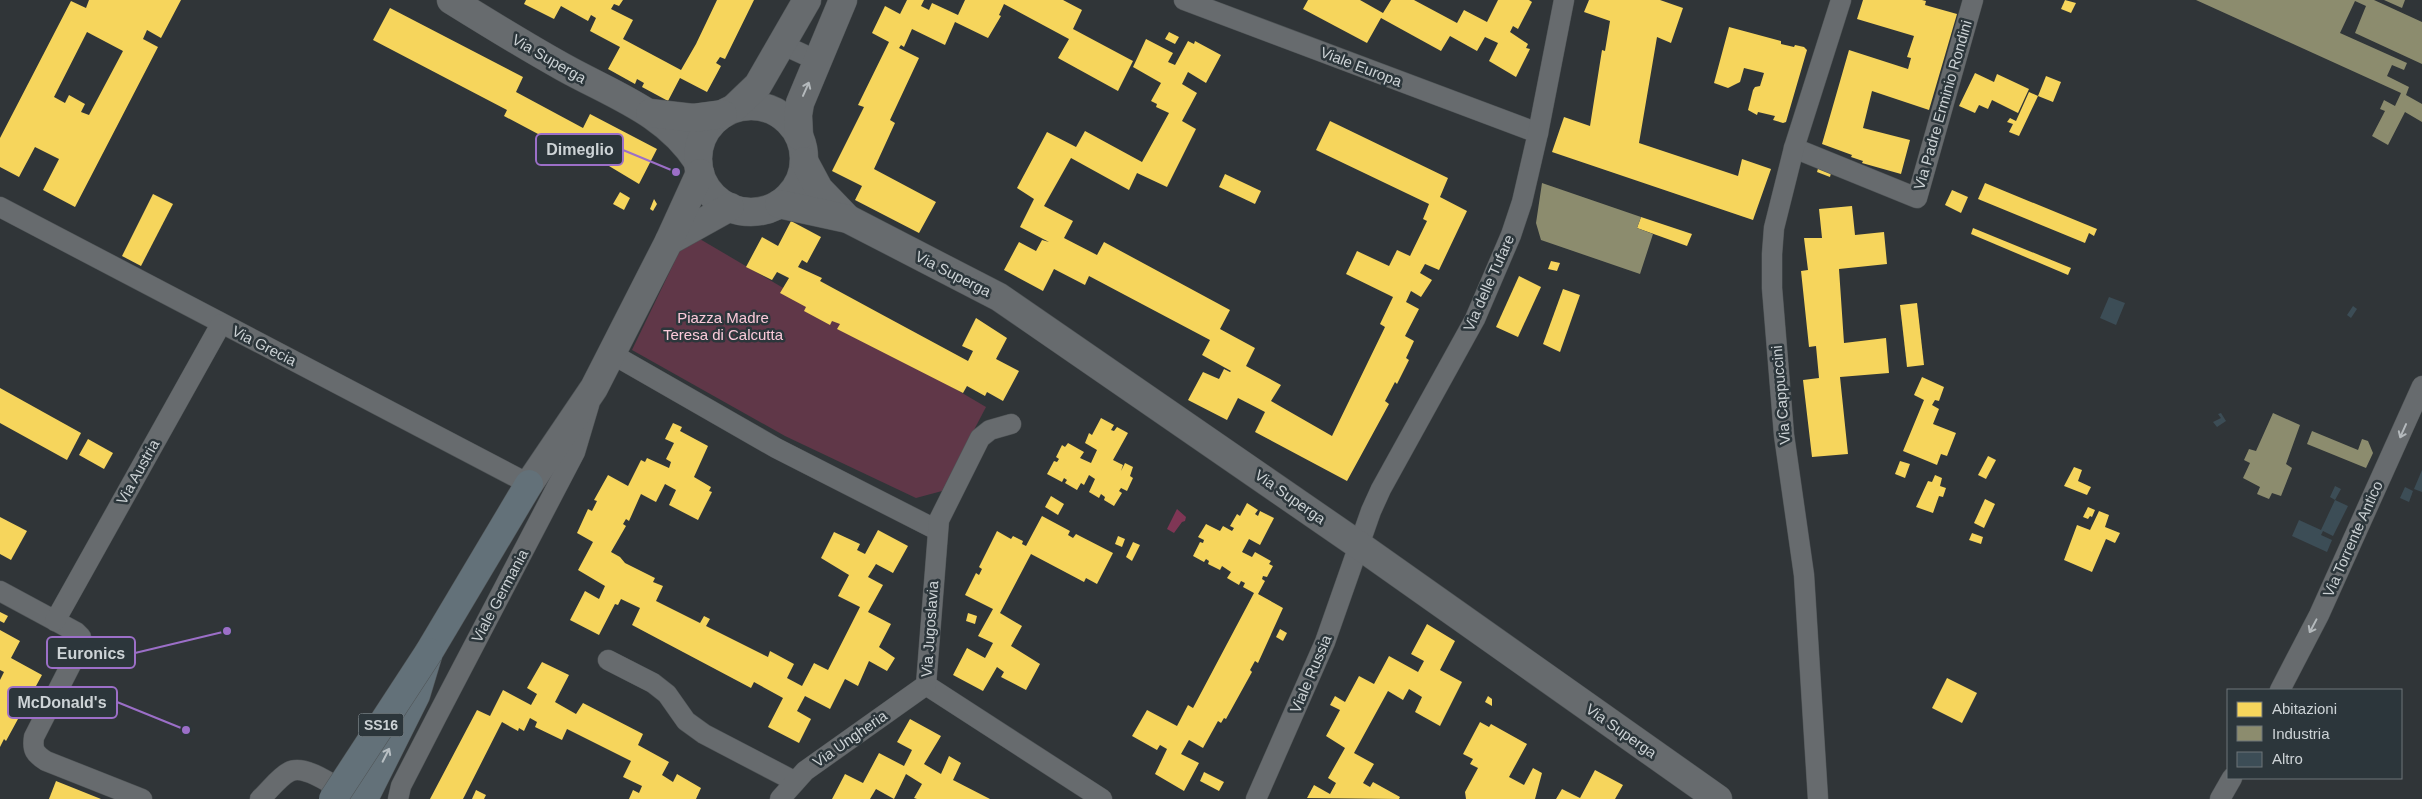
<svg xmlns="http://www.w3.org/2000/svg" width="2422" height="799" font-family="Arial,sans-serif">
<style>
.green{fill:#603748}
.water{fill:#7f3655}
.homes{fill:#f6d55c;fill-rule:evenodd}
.industry{fill:#8c8c6e}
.building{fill:#3c4d56}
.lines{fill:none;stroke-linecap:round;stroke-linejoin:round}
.street-casing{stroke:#4f5456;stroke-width:21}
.secondary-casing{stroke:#4f5456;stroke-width:29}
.highway-casing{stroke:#4f5456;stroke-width:29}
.street{stroke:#676b6e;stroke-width:20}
.secondary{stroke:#676b6e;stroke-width:28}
.highway{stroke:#637179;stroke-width:28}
.highway-bridge-casing{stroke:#4f5456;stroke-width:29;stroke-linecap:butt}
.highway-bridge{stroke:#637179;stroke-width:28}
.oneway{stroke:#b4b9bc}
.oneway2{stroke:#b8bfc3}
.labels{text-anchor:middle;stroke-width:5;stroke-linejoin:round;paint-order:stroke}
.shield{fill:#2c363b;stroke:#9da4a8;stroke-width:1}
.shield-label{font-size:14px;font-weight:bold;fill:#cdd3d6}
.street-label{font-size:15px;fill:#cdd3d6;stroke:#2c363b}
.park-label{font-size:15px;fill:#fbcada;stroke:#2c363b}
.leader{fill:none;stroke:#9c6fc8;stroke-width:2}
.callout-dot{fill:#9c6fc8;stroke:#2c363b;stroke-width:2}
.callout{fill:#2c363b;stroke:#9c6fc8;stroke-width:2}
.callout-label{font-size:16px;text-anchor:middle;font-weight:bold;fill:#cdd3d6}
</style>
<rect width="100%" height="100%" fill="#303538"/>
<path class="green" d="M693 235 986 407 942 491 916 498 785 436 632 350 685 240Z"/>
<path class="water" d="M1177 509 1186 517 1185 521 1182 522 1174 533 1167 529Z"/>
<g class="homes">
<path d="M89 0H181L161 38 147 30 143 39 158 47 75 207 43 190 59 159 35 147 19 177 0 167V138L71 1 86 8ZM87 32 123 51 89 115 81 112 85 104 69 95 65 103 54 97Z"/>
<path d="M526 0H623L619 6 614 4 611 9 633 20 623 39 681 70 696 44 717 0H754L725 59 720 57 716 63 721 66 707 92 680 78 668 101 642 87 644 83 637 79 635 84 608 69 620 47 590 31 596 18 591 15 588 21 561 6 554 19 524 4Z"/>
<path d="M907 0H924L921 6 929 10 932 3 958 15 965 0H1063L1082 10 1073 29 1133 61 1118 91 1058 58 1069 39 1004 4 999 15 1001 16 988 38 955 22 945 45 912 29 904 47 901 45 899 48 919 58 890 120 895 123 874 169 936 202 919 233 855 200 862 186 832 171 864 107 858 105 889 42 872 33 885 6 900 14Z"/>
<path d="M1308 0H1360L1383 13 1391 0H1414L1457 23 1464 10 1487 22 1498 0H1529L1532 2 1518 29 1513 26 1510 32 1528 44 1526 48 1530 49 1516 77 1489 61 1498 43 1485 37 1477 51 1450 36 1441 51 1381 18 1367 43 1303 9Z"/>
<path d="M1589 0H1660L1683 8 1671 43 1657 37 1639 143 1738 176 1742 159 1771 169 1753 220 1552 152 1564 117 1590 126 1602 50 1605 51 1610 21 1584 12Z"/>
<path d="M1863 0H1922L1926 1 1925 5 1957 14 1929 110 1872 91 1863 128 1910 140 1901 174 1862 163 1863 161 1851 157 1852 155 1822 144 1849 50 1908 69 1911 58 1907 57 1914 36 1857 19Z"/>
<path d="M2065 0 2076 3 2071 13 2061 9Z"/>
<path d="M390 8 523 77 516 92 583 128 590 114 657 149 639 184 574 145 570 151 504 116 507 110 373 40Z"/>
<path d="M1729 27 1781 41V44L1794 47 1795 45 1804 47 1807 50 1786 122 1783 123 1773 120 1775 116 1758 112 1757 115 1748 110 1753 90 1755 87 1760 86 1764 73 1744 68 1740 82 1728 88 1714 83Z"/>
<path d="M1169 32 1179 37 1175 44 1165 39Z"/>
<path d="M1146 39 1173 53 1168 62 1175 65 1188 41 1194 44 1195 41 1221 55 1206 83 1188 72 1182 84 1197 93 1182 121 1196 129 1167 187 1137 173 1129 190 1071 158 1044 206 1073 221 1064 238 1097 255 1104 242 1230 310 1220 329 1255 348 1246 366 1281 385 1271 401 1332 436 1385 327 1380 324 1393 297 1346 274 1357 251 1389 266 1397 250 1410 256 1427 221 1423 219 1429 204 1316 150 1330 121 1448 178 1440 197 1467 211 1439 270 1425 264 1420 273 1432 280 1421 297 1411 291 1406 302 1419 309 1405 336 1414 341 1406 358 1409 360 1397 384 1395 382 1385 401 1389 404 1347 481 1255 432 1265 412 1238 398 1227 420 1188 400 1203 372 1219 379 1224 369 1230 372 1231 371 1202 355 1210 340 1089 276 1085 285 1054 269 1043 291 1004 270 1019 242 1036 251 1042 240 1049 242 1020 227 1034 199 1017 188 1047 132 1076 147 1085 131 1142 162 1169 113 1156 107 1157 104 1151 101 1161 83 1133 67Z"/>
<path d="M1975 73 1994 82 1997 74 2029 89 2018 113 1992 100 1988 109 1979 105 1975 113 1959 106Z"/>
<path d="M2046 76 2061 82 2053 102 2038 96Z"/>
<path d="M2029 92 2038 96 2019 136 2009 132 2013 124 2007 122 2010 118 2016 121Z"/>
<path d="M1819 165 1832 169 1830 177 1817 172Z"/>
<path d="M1225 174 1261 191 1255 204 1219 187Z"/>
<path d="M1985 183 2097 229 2094 236 2089 233 2085 243 1978 199Z"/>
<path d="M1952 190 1968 197 1961 213 1945 205Z"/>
<path d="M620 192 630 198 624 210 613 204Z"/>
<path d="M153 194 173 204 141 266 122 256Z"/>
<path d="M654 199 657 204 653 211 650 209Z"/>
<path d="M1852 206 1855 235 1884 232 1887 264 1839 269 1844 343 1886 338 1889 373 1840 377 1848 454 1812 457 1803 380 1819 378 1816 346 1809 347 1801 271 1808 270 1804 238H1822L1819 209Z"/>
<path d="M1641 217 1692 234 1687 246 1637 228Z"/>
<path d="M791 221 821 237 807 263 802 260 798 267 822 278 820 281 879 313 968 361 973 351 962 346 976 318 1007 338 996 359 1019 371 1003 401 987 392 985 396 967 386 963 393 837 329 840 324 832 321 830 325 804 311 806 307 780 293 789 278 777 272 772 280 746 267 762 237 778 246Z"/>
<path d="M1973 228 2071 268 2068 275 1971 234Z"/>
<path d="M1551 261 1560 263 1557 271 1548 269Z"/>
<path d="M1519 276 1541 287 1518 337 1496 327Z"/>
<path d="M1563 289 1580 295 1560 352 1543 344Z"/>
<path d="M1917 303 1924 365 1907 367 1900 305Z"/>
<path d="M1922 377 1944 387 1939 401 1935 400 1932 405 1939 409 1933 424 1956 433 1947 456 1941 454 1937 465 1903 451 1924 400 1914 395Z"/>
<path d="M0 388 81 433 67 460 0 423Z"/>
<path d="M1101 418 1114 425 1111 430 1114 431 1117 427 1128 433 1113 460 1123 465 1121 471 1125 463 1133 467 1130 476 1133 478 1127 491 1121 488 1119 491 1122 493 1114 506 1104 500 1105 497 1101 494 1099 498 1089 492 1095 479 1089 475 1084 485 1081 483 1077 490 1065 483 1067 480 1064 478 1062 482 1047 474 1054 461 1057 462 1059 459 1056 457 1062 445 1065 447 1068 443 1084 452 1080 458 1091 463 1097 450 1085 443 1089 433 1092 435Z"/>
<path d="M673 423 682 427 680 431 708 446 694 477 711 487 709 491 712 492 698 520 669 505 676 490 665 484 656 502 641 494 629 521 626 519 623 524 626 526 611 552 620 557 625 563 655 578 653 582 663 586 656 601 700 623 704 616 710 619 706 626 768 657 770 651 794 664 787 678 802 686 814 663 828 670 860 607 838 596 849 575 821 558 834 532 860 544 857 550 865 554 878 530 908 546 893 573 876 564 868 577 883 585 868 612 891 624 879 647 895 658 887 671 869 661 858 686 845 679 830 709 805 696 797 711 811 719 799 743 768 727 783 698 754 682 751 688 632 625 640 608 621 599 618 605 615 604 599 635 570 620 585 591 599 599 605 586 578 570 593 542 577 533 588 509 592 511 597 501 594 500 608 475 628 486 641 460 645 462 647 458 669 468 671 462 666 459 674 443 665 439Z"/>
<path d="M88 439 113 453 104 469 79 455Z"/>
<path d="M1988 456 1996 460 1986 479 1978 475Z"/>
<path d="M1900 461 1910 464 1905 478 1895 474Z"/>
<path d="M2074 467 2082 470 2078 481 2091 487 2087 495 2064 486Z"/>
<path d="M1935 475 1942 478 1940 486 1946 488 1943 497 1939 496 1933 513 1916 507 1928 481 1932 482Z"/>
<path d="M1051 496 1064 504 1058 515 1045 507Z"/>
<path d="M1985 499 1995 504 1984 528 1974 523Z"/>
<path d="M1247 503 1258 510 1255 514 1258 516 1260 511 1274 518 1260 545 1249 539 1242 552 1252 557 1255 552 1271 561 1269 564 1273 566 1267 577 1263 576 1262 579 1265 581 1258 594 1283 608 1258 663 1255 661 1250 670 1252 672 1226 719 1224 718 1221 723 1218 721 1203 748 1189 740 1181 754 1199 763 1184 791 1155 774 1167 749 1160 745 1157 750 1132 736 1147 710 1177 726 1188 705 1193 708 1254 593 1243 587 1245 583 1241 581 1239 585 1227 578 1231 572 1222 566 1220 570 1208 564 1209 561 1206 559 1204 562 1193 556 1200 542 1203 543 1204 540 1198 537 1206 524 1220 531 1223 526 1232 531 1234 528 1230 526 1237 514 1240 516Z"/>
<path d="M2088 507 2095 510 2092 517 2090 516 2088 519 2083 517Z"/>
<path d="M2099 511 2109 515 2105 527 2120 533 2115 543 2106 539 2092 572 2064 560 2077 525 2090 530Z"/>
<path d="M1042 516 1070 531 1068 535 1073 538 1076 534 1113 553 1097 584 1086 578 1084 582 1031 554 1000 613 1022 626 1011 646 1040 664 1026 690 1001 677 1004 672 997 667 983 691 953 675 967 648 985 658 993 643 978 636 993 609 965 595 976 573 979 575 982 569 979 567 997 531 1011 539 1013 536 1023 541 1022 544 1026 546Z"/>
<path d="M0 517 27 531 11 560 0 554Z"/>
<path d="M1972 533 1983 537 1981 544 1969 540Z"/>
<path d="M1118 536 1125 539 1122 547 1115 544Z"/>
<path d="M1133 542 1140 545 1132 561 1126 557Z"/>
<path d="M0 612 8 616 4 623 0 621Z"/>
<path d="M968 613 977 616 975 624 966 621Z"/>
<path d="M1427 624 1455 641 1440 670 1462 682 1440 726 1415 712 1422 697 1409 689 1403 700 1388 691 1354 753 1374 764 1363 783 1370 787 1373 782 1400 797 1399 799 1307 798 1314 785 1330 794 1336 783 1328 778 1345 748 1326 736 1340 710 1330 705 1335 696 1345 702 1359 676 1374 684 1389 656 1418 672 1424 661 1411 654Z"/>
<path d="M1280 629 1287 633 1283 641 1276 637Z"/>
<path d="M0 630 20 641 11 658 42 675 6 741 4 739 0 747V680L4 672 0 670Z"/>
<path d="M542 662 569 675 555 702 576 714 583 703 643 734 638 745 669 762 662 775 673 782 677 774 701 788 696 799H629L633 790 639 793 642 786 623 777 631 761 567 729 562 740 535 727 537 722 530 718 524 731 519 728 518 731 502 722 463 799H430L477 710 490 716 503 690 531 705 537 694 527 688Z"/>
<path d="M1947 678 1977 693 1962 723 1932 708Z"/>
<path d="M1488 696 1492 699V706L1485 702Z"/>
<path d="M910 719 941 736 924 764 941 774 949 756 961 763 953 780 990 799H917L914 798 922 784 906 774 894 799 876 789 870 799H832L845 774 863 783 879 753 904 766 912 750 897 742Z"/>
<path d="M1480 722 1489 727 1491 724 1527 744 1509 777 1524 785 1533 768 1542 773 1535 799H1466L1465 792 1478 768 1470 764 1473 759 1463 754Z"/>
<path d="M1595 770 1623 785 1615 799H1556L1562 789 1580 798Z"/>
<path d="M1204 772 1224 782 1219 791 1200 781Z"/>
<path d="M56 781 101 799H49Z"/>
<path d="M476 790 486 795 484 799H472Z"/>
</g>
<g class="industry">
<path d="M2196 0H2374L2422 22V64L2355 33 2366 6 2355 1 2340 33 2407 63 2404 70 2392 65 2387 76 2409 87 2406 95 2422 104V122L2405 112 2388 145 2372 136 2385 111 2380 109 2384 100 2395 106 2401 93Z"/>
<path d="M2384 0H2405L2402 8Z"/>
<path d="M1542 183 1641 217 1637 228 1653 234 1640 274 1541 240 1536 223Z"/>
<path d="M2273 413 2300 425 2286 464 2292 468 2281 496 2272 493 2269 499 2257 494 2260 487 2243 478 2250 463 2244 460 2249 449 2256 451Z"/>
<path d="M2312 431 2358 450 2362 439 2368 441 2373 453 2366 468 2307 444Z"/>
</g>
<g class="building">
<path d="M2109 297 2125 303 2116 325 2100 318Z"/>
<path d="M2353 306 2357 309 2351 318 2347 315Z"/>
<path d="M2221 413 2226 421 2217 427 2213 422 2221 418 2218 414Z"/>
<path d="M2422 470V492L2414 489Z"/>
<path d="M2335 486 2341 489 2335 500 2348 506 2333 536 2323 531 2321 535 2332 540 2327 552 2292 536 2299 520 2321 530 2335 500 2330 497Z"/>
<path d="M2405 487 2413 491 2409 502 2400 498Z"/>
</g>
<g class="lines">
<g class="street-casing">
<g id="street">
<path d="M1184 0 1538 133"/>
<path d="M781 44 818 61"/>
<path d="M1794 148 1917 198 1973 0"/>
<path d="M0 207 529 484"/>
<path d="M612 354 776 448 937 530"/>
<path d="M1011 424 990 430 980 438 939 520 926 685 1102 799"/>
<path d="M0 591 76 632 81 637V645L34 737C32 750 35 754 46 761L142 799"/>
<path d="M55 621 221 324"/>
<path d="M608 660 653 683 667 694 686 721 704 734 794 781"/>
<path d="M2280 690 2319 615 2422 386"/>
<path d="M260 799C269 791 279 777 289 772 305 763 337 788 351 796"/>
<path d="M398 799 401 786 436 718 575 452 589 405"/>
<path d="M780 799 805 771 926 685"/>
<path d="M1256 799 1325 642 1371 511 1381 489 1475 319 1511 235 1522 202 1538 133 1564 0"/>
<path d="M1818 799 1804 575 1784 435 1772 288V254L1774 228 1794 148 1841 0"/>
<path d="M2220 799 2232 778"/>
</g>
</g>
<g class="secondary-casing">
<g id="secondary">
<path d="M451 0C488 23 525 46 563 67 613 95 666 112 698 162"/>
<circle cx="751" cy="159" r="53"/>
<path d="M734 108 758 85 807 0"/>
<path d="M650 113 693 118 723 114"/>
<path d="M799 136 798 115 800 103 843 0"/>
<path d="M804 161 819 189 848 219"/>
<path d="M779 204 848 219 999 297 1360 546 1718 799"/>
<path d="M669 241 730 207"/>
<path d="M529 484 594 388 669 241 700 173"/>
</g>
</g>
<g class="highway-casing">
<path id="highway" d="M364 799 416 695 429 652 529 484"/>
</g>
<use href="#street" class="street"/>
<use href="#secondary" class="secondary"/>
<use href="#highway" class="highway"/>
<g class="highway-bridge-casing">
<path id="highway-bridge" d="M333 799 429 652"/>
</g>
<use href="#highway-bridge" class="highway-bridge"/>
</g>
<defs><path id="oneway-shaft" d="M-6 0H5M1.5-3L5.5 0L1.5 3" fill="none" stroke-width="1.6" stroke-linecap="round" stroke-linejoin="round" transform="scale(1.25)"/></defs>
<g class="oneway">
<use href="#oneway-shaft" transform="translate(806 89) rotate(-66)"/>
<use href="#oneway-shaft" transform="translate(2403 431) rotate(114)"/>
<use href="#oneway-shaft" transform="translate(2313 626) rotate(118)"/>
</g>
<use class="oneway2" href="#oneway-shaft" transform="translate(386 755) rotate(-63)"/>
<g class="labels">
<rect class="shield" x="358.5" y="713.5" width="45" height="23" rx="4"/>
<g class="shield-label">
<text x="381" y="730">SS16</text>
</g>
<g class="street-label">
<text transform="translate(549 59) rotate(30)" y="5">Via Superga</text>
<text transform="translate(1361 67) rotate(21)" y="5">Viale Europa</text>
<text transform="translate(1943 105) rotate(-74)" y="5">Via Padre Erminio Rondini</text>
<text transform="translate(953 274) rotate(27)" y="5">Via Superga</text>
<text transform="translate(1489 283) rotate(-66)" y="5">Via delle Tufare</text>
<text transform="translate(264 346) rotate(27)" y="5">Via Grecia</text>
<text transform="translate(1781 395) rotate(-95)" y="5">Via Cappuccini</text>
<text transform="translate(138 472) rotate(-61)" y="5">Via Austria</text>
<text transform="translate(1290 497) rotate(35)" y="5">Via Superga</text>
<text transform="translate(2353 539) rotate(-66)" y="5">Via Torrente Antico</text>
<text transform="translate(500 596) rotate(-62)" y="5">Viale Germania</text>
<text transform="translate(930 629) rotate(-86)" y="5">Via Jugoslavia</text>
<text transform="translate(1311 674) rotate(-67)" y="5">Viale Russia</text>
<text transform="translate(1621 731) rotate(35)" y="5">Via Superga</text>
<text transform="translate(850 739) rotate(-35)" y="5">Via Ungheria</text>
</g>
<g class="park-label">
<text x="723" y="323">Piazza Madre<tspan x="723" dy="17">Teresa di Calcutta</tspan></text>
</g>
</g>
<path class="leader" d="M676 172L623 150M227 631L135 653M186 730L117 702"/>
<g class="callout-dot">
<circle cx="676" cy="172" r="5"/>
<circle cx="227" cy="631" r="5"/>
<circle cx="186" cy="730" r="5"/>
</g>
<g class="callout">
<rect x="536" y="134" width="87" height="31" rx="5"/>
<rect x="47" y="637" width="88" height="31" rx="5"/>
<rect x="8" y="687" width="109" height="31" rx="5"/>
</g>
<g class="callout-label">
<text x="580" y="155">Dimeglio</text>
<text x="91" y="659">Euronics</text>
<text x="62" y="708">McDonald's</text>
</g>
<rect x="2227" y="689" width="175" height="90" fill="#2c363b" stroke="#6c7579"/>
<rect x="2237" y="702" width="25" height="15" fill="#f6d55c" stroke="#6c7579"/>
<text x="2272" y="714" font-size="15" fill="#cdd3d6">Abitazioni</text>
<rect x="2237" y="726" width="25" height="15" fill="#8c8c6e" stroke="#6c7579"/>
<text x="2272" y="739" font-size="15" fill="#cdd3d6">Industria</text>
<rect x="2237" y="752" width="25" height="15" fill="#3c4d56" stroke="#6c7579"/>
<text x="2272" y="764" font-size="15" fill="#cdd3d6">Altro</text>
</svg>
